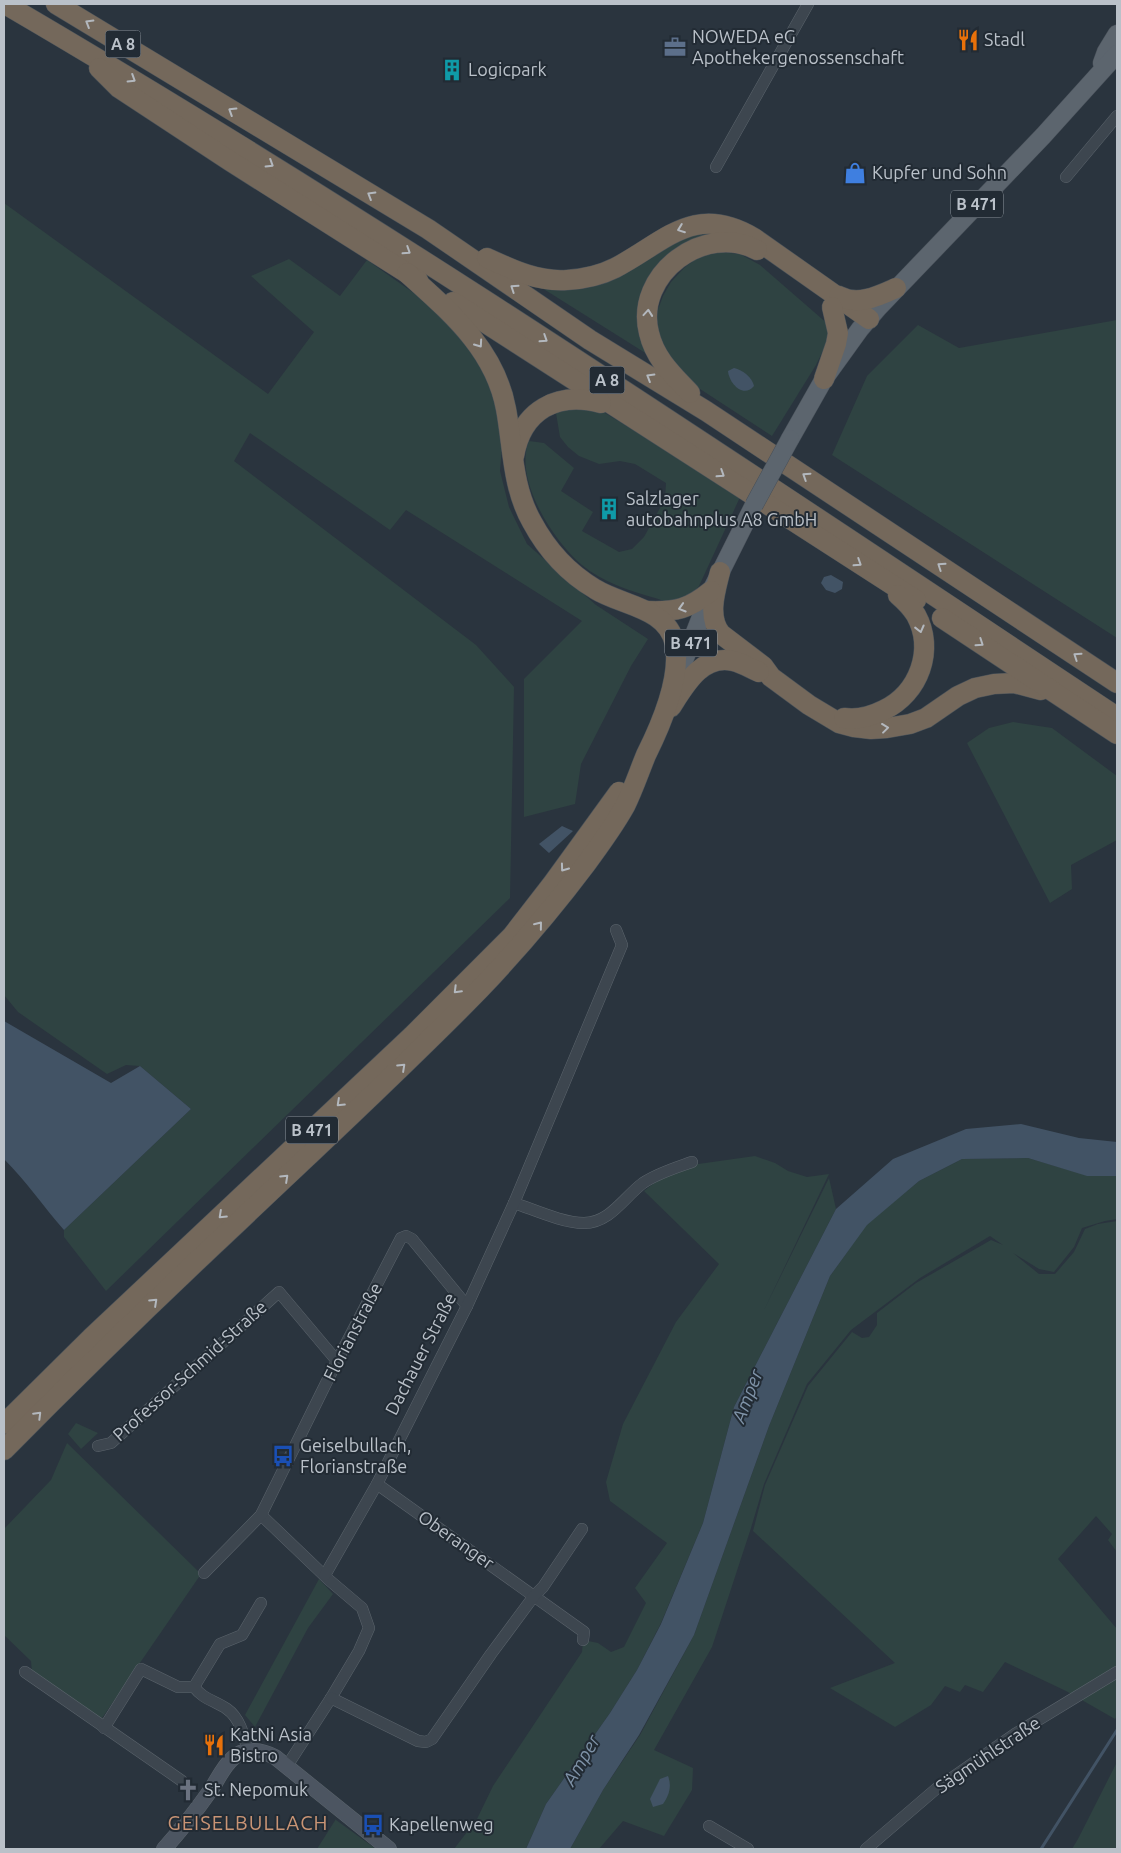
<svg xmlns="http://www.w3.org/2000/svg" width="1121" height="1853" font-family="Ubuntu,sans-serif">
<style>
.green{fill:#2f4342}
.water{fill:#425365}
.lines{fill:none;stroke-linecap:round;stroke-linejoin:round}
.stream{stroke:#425365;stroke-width:3}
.street-casing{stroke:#5b646c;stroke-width:12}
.secondary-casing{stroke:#5b646c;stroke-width:16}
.primary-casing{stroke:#474f58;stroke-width:19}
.highway-casing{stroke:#485159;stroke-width:21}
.street{stroke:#3d464f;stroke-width:11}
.secondary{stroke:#4c5561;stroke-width:15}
.primary{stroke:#5c656e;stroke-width:18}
.highway{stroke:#74685b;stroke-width:20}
.primary-bridge-casing{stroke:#474f58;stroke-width:19;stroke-linecap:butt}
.primary-bridge{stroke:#5c656e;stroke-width:18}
.oneway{stroke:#b3b8be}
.labels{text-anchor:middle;stroke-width:4;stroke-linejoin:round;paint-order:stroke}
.shield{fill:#222b34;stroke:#8c949c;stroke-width:1}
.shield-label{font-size:16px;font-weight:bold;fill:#bac1c9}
.poi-label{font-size:18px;fill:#bac1c9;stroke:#222b34;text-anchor:start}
.street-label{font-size:18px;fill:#bac1c9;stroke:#222b34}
.water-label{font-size:19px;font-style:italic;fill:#7f93a8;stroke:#222b34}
.quarter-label{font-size:20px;letter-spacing:1px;fill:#c99475;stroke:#222b34}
</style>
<rect width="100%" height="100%" fill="#2a343e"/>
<g class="green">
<path d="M4 203 268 394 314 332 251 276 289 259 340 296 367 260 442 313 496 384 504 423 500 471 509 507 527 544 596 605 648 639 631 666 581 764 575 804 524 817V679L582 621 406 510 390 530 250 433 234 461 476 645 514 687 510 898 106 1291 64 1237V1230L191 1109 140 1066 126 1065 107 1074 18 1012 4 995Z"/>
<path d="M691 232 734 234 665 260 647 354 542 288Z"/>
<path d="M719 252 740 254 760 265 829 325 828 340 816 365 772 436 674 372 660 351 656 315 663 296 671 282 684 268 699 256Z"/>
<path d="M1117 320V638L832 455 867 376 918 325 959 348Z"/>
<path d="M567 409 600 410 741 495 699 586C692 595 681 602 670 602 665 602 659 599 655 598 630 591 602 582 582 565 554 542 513 479 529 441L544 443 574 468 561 491 593 512 582 531 619 552 632 549 644 537 665 499 666 483 635 464 620 461 599 464 579 456 568 447 560 437 556 413Z"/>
<path d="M1013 722 1052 728 1117 776V840L1071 865 1072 889 1050 903 967 743 989 728Z"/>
<path d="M755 1156 775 1163 788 1171 807 1177 829 1174 764 1310 829 1178 836 1209 734 1407 703 1523 661 1623 637 1670 610 1713 546 1804 526 1849H454L477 1819 493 1786 582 1652 583 1640 598 1643 611 1652 624 1647 646 1603 635 1588 667 1543 610 1501 606 1482 623 1424 676 1322 719 1264 644 1191 662 1177 684 1166Z"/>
<path d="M1028 1158 1089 1176H1117V1219L1105 1221 1082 1228 1074 1247 1054 1272 1039 1269 1013 1253 1039 1274H1055L1074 1252 1085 1229 1098 1224 1117 1221V1552L1108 1540 1112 1534 1096 1516 1058 1559 1117 1629V1716L1115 1719 1066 1691 1005 1662 983 1692 965 1685 960 1692 945 1686 931 1705 895 1727 830 1688 895 1663 753 1531 765 1485 808 1386 852 1332 862 1338 869 1337 877 1325V1313L916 1283 991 1240 1003 1245 990 1236 920 1278 851 1330 807 1384 764 1484 751 1528 712 1647 654 1750 693 1768 692 1790 664 1836 623 1821 599 1849H570L603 1790 640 1735 694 1635 769 1426 830 1276 867 1224 919 1181 962 1159Z"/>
<path d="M76 1423 98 1433 81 1449 68 1434Z"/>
<path d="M67 1443 201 1574 100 1721 32 1673 31 1661 4 1635V1529L51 1480Z"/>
<path d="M319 1579 333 1594 308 1628 255 1727 245 1715Z"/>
<path d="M1117 1762V1849H1072L1078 1839Z"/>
<path d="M336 1819V1820L376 1849H317Z"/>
</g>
<g class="water">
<path d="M734 368C743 370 752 377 754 386 743 399 729 383 728 371Z"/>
<path d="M831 575 843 582 842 589 835 593 826 590 821 583 824 577Z"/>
<path d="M562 826 573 831 549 853 539 844Z"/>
<path d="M4 1021 111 1083 140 1066 191 1109 64 1230C43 1206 26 1181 4 1159Z"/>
<path d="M1021 1124 1079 1138 1117 1142V1176H1087L1028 1158 962 1159 919 1181 867 1225 830 1276 769 1426 694 1635 639 1735 603 1790 570 1849H526L546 1804 610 1713 637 1670 661 1624 703 1523 734 1407 836 1209 893 1159 966 1129Z"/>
<path d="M668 1776C672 1786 669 1796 663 1804L653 1807 650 1799 660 1779Z"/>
</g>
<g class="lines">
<path class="stream" d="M1041 1849 1117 1730"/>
<g class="street-casing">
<g id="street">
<path d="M716 167 808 4"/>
<path d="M1066 177 1117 116"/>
<path d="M514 1203C535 1210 563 1223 584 1223 610 1223 624 1197 643 1183 658 1173 675 1168 692 1162"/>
<path d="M98 1446 111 1443 279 1292 337 1361"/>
<path d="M377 1484 584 1632 583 1640"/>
<path d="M261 1515 329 1580 362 1608 369 1628 359 1651 331 1698 287 1766"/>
<path d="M204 1573 261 1515 337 1361 401 1238 406 1236 412 1239 467 1306"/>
<path d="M325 1575 377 1484 467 1306 514 1203 622 945 616 930"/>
<path d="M25 1672 182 1781"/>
<path d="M194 1687 220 1644 242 1635 261 1603"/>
<path d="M331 1698 418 1741 426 1742 432 1739 491 1654 534 1596 543 1587 582 1529"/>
<path d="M104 1728 141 1669 178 1687H194C204 1700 214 1700 227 1709 240 1718 244 1736 248 1751"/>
<path d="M709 1826 748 1849"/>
<path d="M866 1849 936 1789 1015 1734 1117 1672"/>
</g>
</g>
<g class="secondary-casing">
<path id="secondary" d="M164 1849C180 1831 196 1811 210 1791 217 1781 223 1767 232 1759 244 1747 262 1750 275 1757L389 1849"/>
</g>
<g class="primary-casing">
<g id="primary">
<path d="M1102 63 1106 52 1117 34"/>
<path d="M790 439 824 379 860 329 878 308 1043 136 1117 54"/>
<path d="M678 676 711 591 754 505"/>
</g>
</g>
<g class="highway-casing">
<g id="highway">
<path d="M5 4C385 226 750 474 1117 717"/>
<path d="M56 4 428 229 590 340 706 411 1117 683"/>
<path d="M99 68 119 88 230 161 418 280"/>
<path d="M487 258C513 270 538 282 567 280 584 279 601 275 615 268 665 242 694 202 754 238L869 319"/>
<path d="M839 296C858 306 878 296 896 288"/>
<path d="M453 302 916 600"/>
<path d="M824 379 836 344 838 333 832 307"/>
<path d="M690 393C673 375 655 359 649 333 634 274 705 222 757 250"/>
<path d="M514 456C522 410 557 391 601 403"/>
<path d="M720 572C715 592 707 617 721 634L763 666 771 677 809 705 839 723 854 727 871 729 887 728 910 724 926 718 958 696 975 688 994 684 1014 683 1041 690"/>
<path d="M648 611C676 612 689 609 711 591"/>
<path d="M942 618 1117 734"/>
<path d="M671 707C685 685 702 654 733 661 742 663 750 668 759 672"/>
<path d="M844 718C857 720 872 716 884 710 919 693 935 650 916 615 911 607 905 601 898 595"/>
<path d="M4 1424 91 1338 412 1036 512 936 553 883 619 792"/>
<path d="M4 1450C79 1374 155 1300 233 1227 316 1148 400 1071 480 989 518 949 553 908 586 864 600 845 614 826 625 806 633 790 639 772 646 755 661 725 681 678 675 644 667 607 622 606 595 589 568 573 547 550 532 522 512 487 513 447 506 409 495 349 450 312 407 273"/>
</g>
</g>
<use href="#street" class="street"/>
<use href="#secondary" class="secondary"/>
<use href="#primary" class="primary"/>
<use href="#highway" class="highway"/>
<g class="primary-bridge-casing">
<path id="primary-bridge" d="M754 505 790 439"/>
</g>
<use href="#primary-bridge" class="primary-bridge"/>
</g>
<defs><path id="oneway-chevron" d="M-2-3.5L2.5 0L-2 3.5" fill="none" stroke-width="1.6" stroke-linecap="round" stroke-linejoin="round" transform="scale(1.25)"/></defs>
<g class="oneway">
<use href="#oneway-chevron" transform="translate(89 23) rotate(-149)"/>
<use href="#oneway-chevron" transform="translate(132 79) rotate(32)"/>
<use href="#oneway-chevron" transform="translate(232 111) rotate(-148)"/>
<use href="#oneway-chevron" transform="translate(270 164) rotate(32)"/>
<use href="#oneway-chevron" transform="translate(371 195) rotate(-149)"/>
<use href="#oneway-chevron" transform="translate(681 229) rotate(159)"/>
<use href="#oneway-chevron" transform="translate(407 251) rotate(33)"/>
<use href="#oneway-chevron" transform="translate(514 288) rotate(-146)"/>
<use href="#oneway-chevron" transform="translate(648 313) rotate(-85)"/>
<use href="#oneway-chevron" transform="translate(544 339) rotate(33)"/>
<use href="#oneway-chevron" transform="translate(479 344) rotate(55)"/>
<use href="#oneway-chevron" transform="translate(650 377) rotate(-149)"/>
<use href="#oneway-chevron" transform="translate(721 474) rotate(33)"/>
<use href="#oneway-chevron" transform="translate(806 476) rotate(-147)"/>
<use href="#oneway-chevron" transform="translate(858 563) rotate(33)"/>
<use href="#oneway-chevron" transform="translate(941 566) rotate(-146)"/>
<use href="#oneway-chevron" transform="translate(682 608) rotate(163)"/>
<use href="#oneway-chevron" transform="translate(920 629) rotate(76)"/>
<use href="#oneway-chevron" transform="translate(980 643) rotate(34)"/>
<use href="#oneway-chevron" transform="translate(1077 656) rotate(-146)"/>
<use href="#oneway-chevron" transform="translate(885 728) rotate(-7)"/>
<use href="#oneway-chevron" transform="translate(564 868) rotate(126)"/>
<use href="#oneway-chevron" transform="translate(539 925) rotate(-51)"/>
<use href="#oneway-chevron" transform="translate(457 990) rotate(135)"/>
<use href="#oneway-chevron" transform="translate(402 1067) rotate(-43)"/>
<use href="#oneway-chevron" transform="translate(340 1103) rotate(137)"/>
<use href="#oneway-chevron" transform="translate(285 1178) rotate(-43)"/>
<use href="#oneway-chevron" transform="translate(222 1215) rotate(137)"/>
<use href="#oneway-chevron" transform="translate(154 1302) rotate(-43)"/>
<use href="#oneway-chevron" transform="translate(38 1415) rotate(-45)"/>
</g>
<defs>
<g id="restaurant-bare" transform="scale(1.725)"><path d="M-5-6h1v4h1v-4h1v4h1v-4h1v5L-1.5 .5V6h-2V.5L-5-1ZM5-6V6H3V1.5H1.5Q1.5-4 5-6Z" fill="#e8710a" stroke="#222b34" stroke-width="2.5" paint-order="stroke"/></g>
<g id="office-bare" transform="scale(1.725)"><path d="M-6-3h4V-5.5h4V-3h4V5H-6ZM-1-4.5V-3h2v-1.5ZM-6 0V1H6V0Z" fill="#5c6f8a" stroke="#222b34" stroke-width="2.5" paint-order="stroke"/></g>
<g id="building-bare" transform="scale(1.725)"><path d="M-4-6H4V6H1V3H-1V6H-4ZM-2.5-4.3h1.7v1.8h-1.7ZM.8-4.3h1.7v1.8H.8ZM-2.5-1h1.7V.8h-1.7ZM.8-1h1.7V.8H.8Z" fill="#0f9aa8" stroke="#222b34" stroke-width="2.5" paint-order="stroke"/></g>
<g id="shop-bare" transform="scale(1.725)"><path d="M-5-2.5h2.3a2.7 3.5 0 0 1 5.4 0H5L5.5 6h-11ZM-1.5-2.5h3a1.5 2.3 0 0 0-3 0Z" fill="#3f7fe0" stroke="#222b34" stroke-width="2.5" paint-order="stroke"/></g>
<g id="bus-bare" transform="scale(1.725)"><path d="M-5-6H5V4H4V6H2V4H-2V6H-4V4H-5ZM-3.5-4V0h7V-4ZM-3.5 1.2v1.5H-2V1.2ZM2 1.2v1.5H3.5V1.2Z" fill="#1a4fb4" stroke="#222b34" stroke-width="2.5" paint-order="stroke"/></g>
<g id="church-bare" transform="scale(1.725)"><path d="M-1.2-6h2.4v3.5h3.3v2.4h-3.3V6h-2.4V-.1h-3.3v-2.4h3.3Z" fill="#6b7280" stroke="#222b34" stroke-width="2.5" paint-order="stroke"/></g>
</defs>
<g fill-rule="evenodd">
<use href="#restaurant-bare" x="968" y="40"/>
<use href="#office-bare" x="675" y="47"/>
<use href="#building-bare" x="452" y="70"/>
<use href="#shop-bare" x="855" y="173"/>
<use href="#building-bare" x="609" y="509"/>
<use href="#bus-bare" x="283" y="1456"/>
<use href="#restaurant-bare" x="214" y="1745"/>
<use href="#church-bare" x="188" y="1790"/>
<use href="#bus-bare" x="373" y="1825"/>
</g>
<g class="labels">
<g class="shield">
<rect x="105.5" y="30.5" width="35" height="27" rx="4"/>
<rect x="951" y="190.5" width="52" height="27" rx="4"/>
<rect x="589.5" y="366.5" width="35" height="27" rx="4"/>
<rect x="665" y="629.5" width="52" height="27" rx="4"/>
<rect x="286" y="1116.5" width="52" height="27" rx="4"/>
</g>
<g class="shield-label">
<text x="123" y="50">A 8</text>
<text x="977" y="210">B 471</text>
<text x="607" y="386">A 8</text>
<text x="691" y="649">B 471</text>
<text x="312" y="1136">B 471</text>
</g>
<g class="poi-label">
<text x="692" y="43">NOWEDA eG<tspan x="692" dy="21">Apothekergenossenschaft</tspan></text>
<text x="984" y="46">Stadl</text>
<text x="468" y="76">Logicpark</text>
<text x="872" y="179">Kupfer und Sohn</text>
<text x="626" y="505">Salzlager<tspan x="626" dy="21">autobahnplus A8 GmbH</tspan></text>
<text x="300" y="1452">Geiselbullach,<tspan x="300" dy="21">Florianstraße</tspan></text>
<text x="230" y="1741">KatNi Asia<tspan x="230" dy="21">Bistro</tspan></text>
<text x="204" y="1796">St. Nepomuk</text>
<text x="389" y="1831">Kapellenweg</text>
</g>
<g class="street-label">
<text transform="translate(353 1332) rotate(-63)" y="6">Florianstraße</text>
<text transform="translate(421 1354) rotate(-63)" y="6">Dachauer Straße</text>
<text transform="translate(190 1371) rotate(-42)" y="6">Professor-Schmid-Straße</text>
<text transform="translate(456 1540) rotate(35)" y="6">Oberanger</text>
<text transform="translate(988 1755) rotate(-34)" y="6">Sägmühlstraße</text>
</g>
<g class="water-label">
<text transform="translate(747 1396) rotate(-69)" y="7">Amper</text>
<text transform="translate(581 1760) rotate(-60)" y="7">Amper</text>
</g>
<g class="quarter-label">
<text x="248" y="1830">GEISELBULLACH</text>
</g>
</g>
<rect width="1121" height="1853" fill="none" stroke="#bac1c9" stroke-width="10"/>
</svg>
